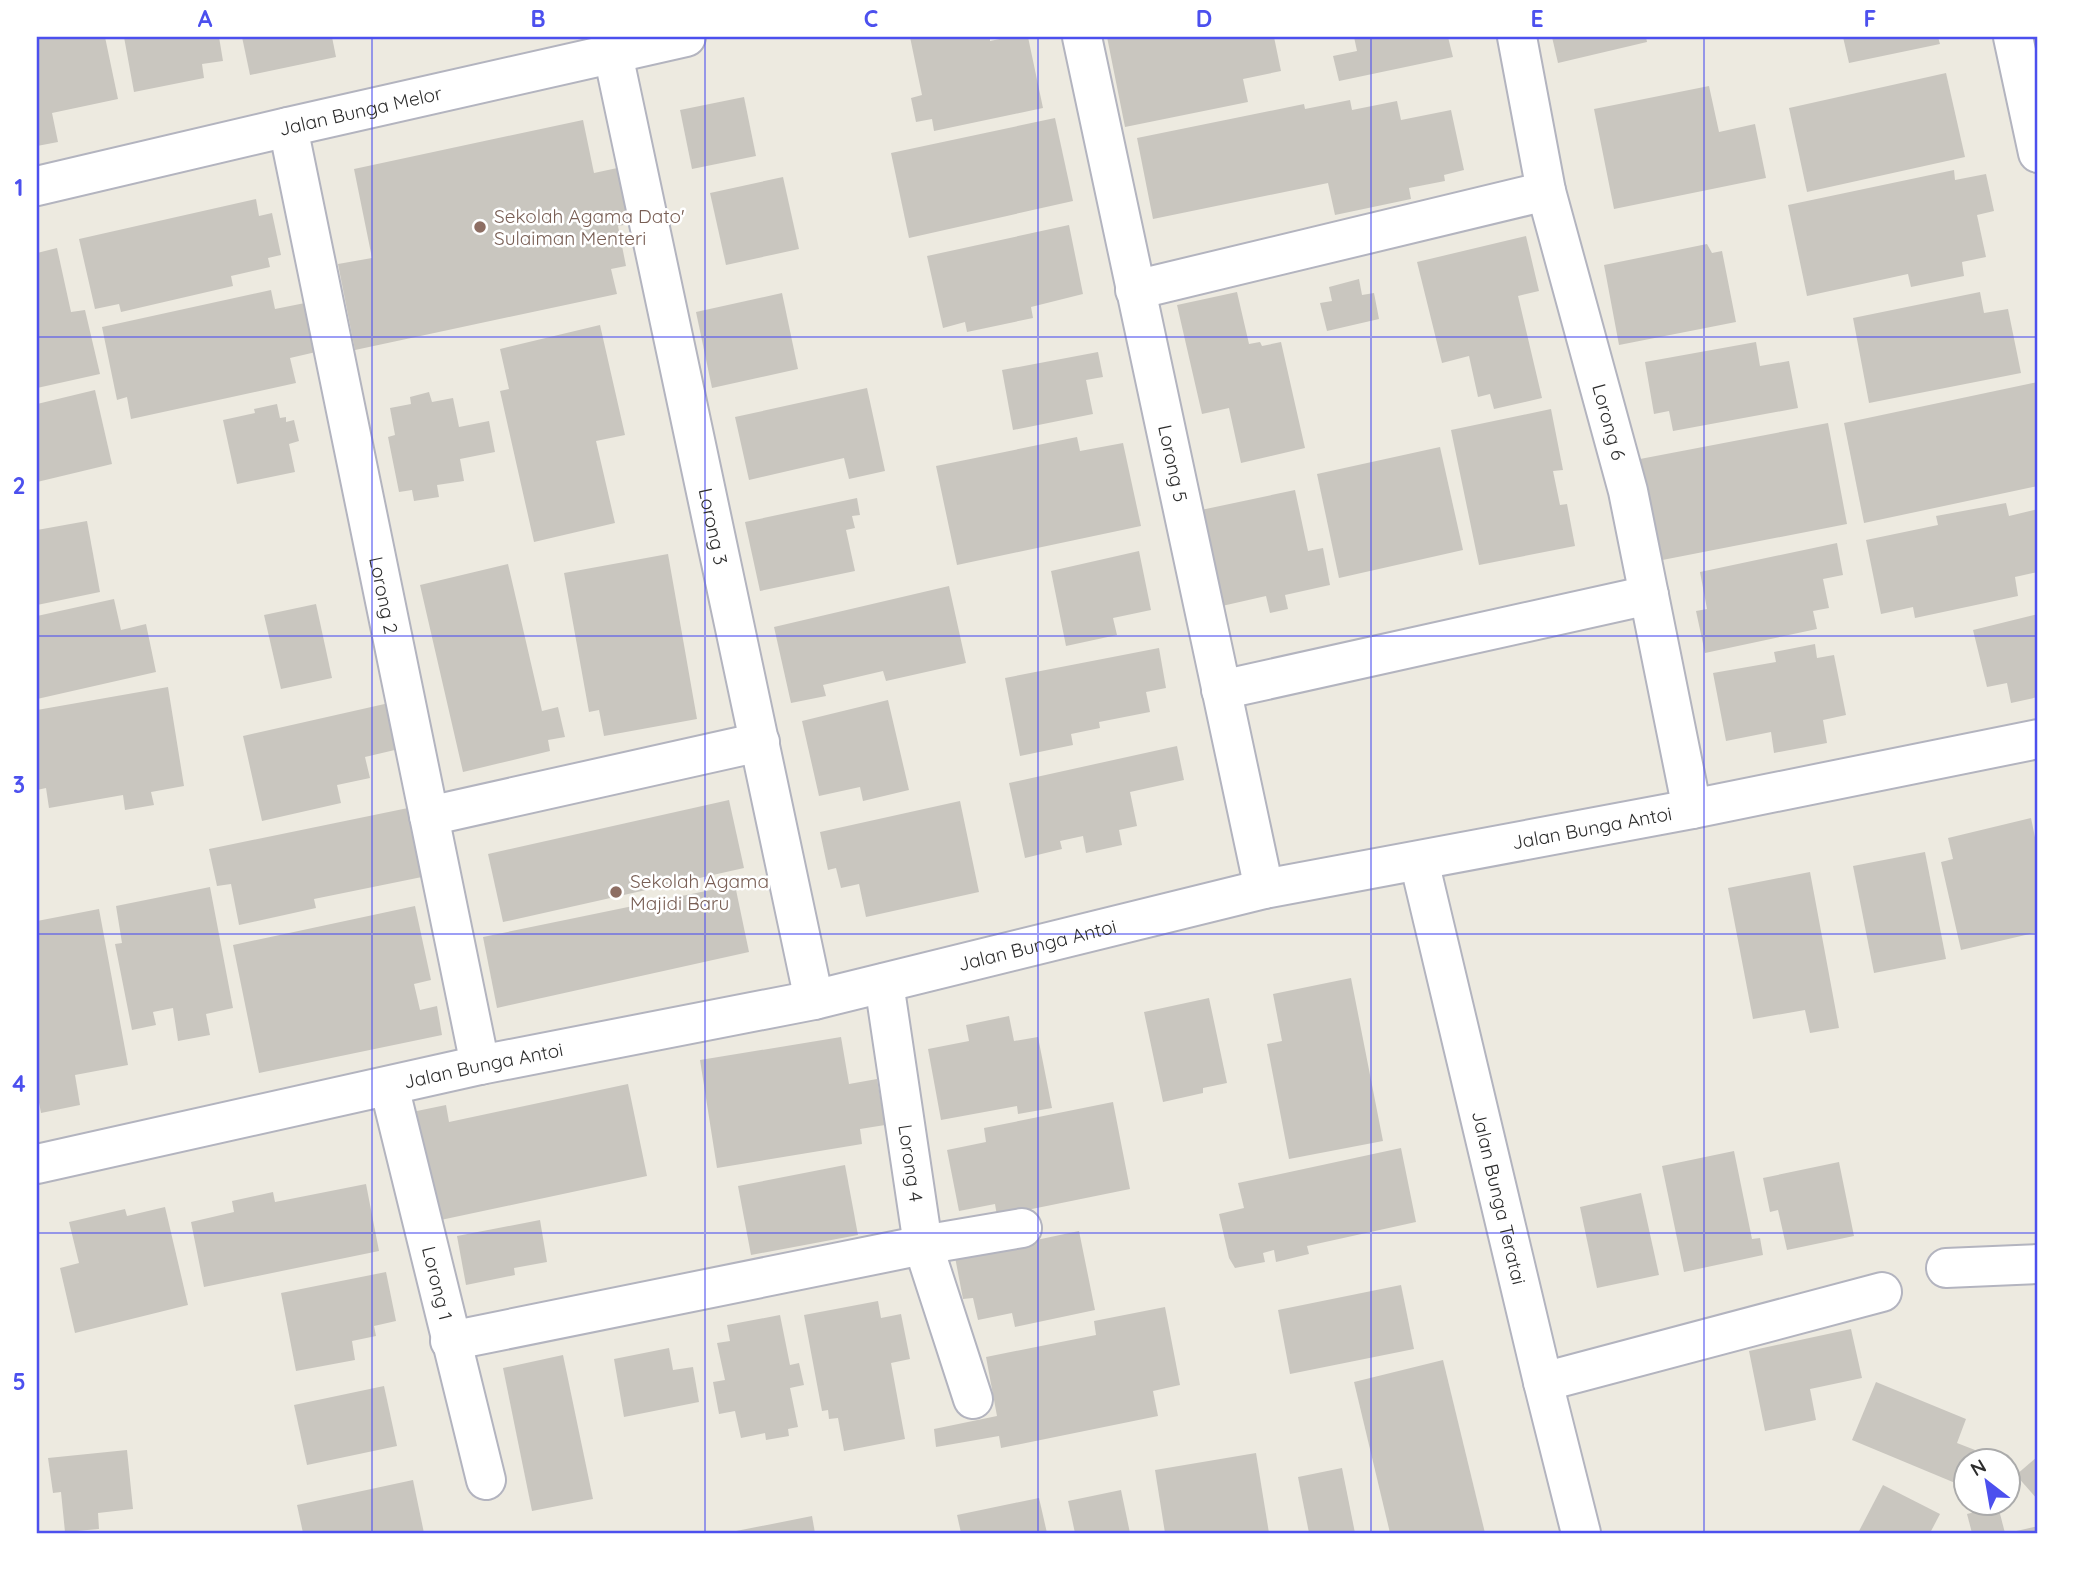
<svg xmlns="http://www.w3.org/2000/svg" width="2075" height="1570" font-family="Quicksand,sans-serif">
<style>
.building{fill:#c9c6bf}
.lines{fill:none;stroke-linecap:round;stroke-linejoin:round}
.minor-casing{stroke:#b3b4bf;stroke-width:42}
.minor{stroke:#fff;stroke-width:38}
.grid{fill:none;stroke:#4c50ee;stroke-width:2;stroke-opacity:0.55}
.education-dot{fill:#8d6e63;stroke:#fff;stroke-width:2.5}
.labels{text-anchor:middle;stroke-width:5;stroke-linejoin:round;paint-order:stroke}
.street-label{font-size:19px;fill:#2d2d2d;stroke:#fff}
.education-label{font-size:19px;fill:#785e54;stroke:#fff;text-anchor:start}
.neatline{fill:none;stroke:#4c50ee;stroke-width:2.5}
.grid-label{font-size:23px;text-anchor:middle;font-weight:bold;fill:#4c50ee}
</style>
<rect width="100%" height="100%" fill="#edeae0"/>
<g class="building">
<path d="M37 37H105L118 99 52 113 58 142 37 146Z"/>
<path d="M124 37H219L223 61 202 64 204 78 134 92Z"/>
<path d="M242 37H332L336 57 250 75Z"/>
<path d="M910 37H990V41L1009 37H1028L1043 108 934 131 932 119 916 122 911 98 922 95Z"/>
<path d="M1107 37H1274L1281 71 1243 79 1248 102 1125 127Z"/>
<path d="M1354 37H1448L1453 57 1339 81 1333 56 1357 51Z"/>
<path d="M1552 37H1646L1647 42 1558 63Z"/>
<path d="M1843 37H1938L1940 44 1849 63Z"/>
<path d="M1946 73 1965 157 1807 192 1789 108Z"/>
<path d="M1709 86 1719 132 1755 124 1766 178 1614 209 1594 109Z"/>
<path d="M744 97 756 156 692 169 680 110Z"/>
<path d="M1350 100 1352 110 1397 101 1401 120 1451 110 1464 170 1444 175 1445 181 1409 188 1411 199 1335 215 1328 183 1153 219 1137 138 1304 104 1305 109Z"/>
<path d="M1055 118 1073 201 909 238 891 153Z"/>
<path d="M583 120 594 173 622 167 635 223 618 226 626 266 611 269 617 294 355 350 338 264 372 258 354 169Z"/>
<path d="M1954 170 1955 180 1986 174 1994 211 1977 215 1986 257 1962 262 1964 276 1911 287 1908 274 1807 296 1788 205Z"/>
<path d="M783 177 799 249 726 265 710 193Z"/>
<path d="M256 199 259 216 272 213 281 255 268 258 270 267 231 276 233 286 121 312 119 304 95 309 79 239Z"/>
<path d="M1069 225 1083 294 1031 307 1033 318 967 332 965 322 943 328 927 256Z"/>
<path d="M1526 236 1539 291 1518 296 1542 398 1494 409 1490 394 1478 397 1469 356 1442 363 1417 262Z"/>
<path d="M1707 244 1712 253 1722 251 1736 322 1619 345 1604 265Z"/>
<path d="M57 248 71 312 85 310 100 374 37 388V253Z"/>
<path d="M1359 279 1362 295 1374 293 1379 319 1327 331 1320 303 1332 301 1329 287Z"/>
<path d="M271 290 275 309 305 303 316 352 290 358 296 383 131 419 127 397 117 400 102 327Z"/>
<path d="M1237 292 1249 344 1260 342 1262 346 1281 342 1305 448 1241 463 1229 408 1202 414 1177 305Z"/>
<path d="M1980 292 1984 313 2008 309 2021 373 1869 403 1853 318Z"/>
<path d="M782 293 798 369 712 388 696 312Z"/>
<path d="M600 325 625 435 596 441 615 523 534 542 500 391 509 389 500 349Z"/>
<path d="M1756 342 1760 366 1789 361 1798 408 1673 431 1669 411 1654 414 1645 362Z"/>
<path d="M1098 352 1103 377 1086 380 1093 414 1013 430 1002 370Z"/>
<path d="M2038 382V486L1864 523 1844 423Z"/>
<path d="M867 388 885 471 849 479 844 458 749 480 735 417Z"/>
<path d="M95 390 112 464 37 482V404Z"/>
<path d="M429 392 432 402 453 398 459 427 489 421 495 452 460 459 464 481 437 485 439 497 414 501 412 490 399 492 388 437 395 435 390 408 411 404 410 397Z"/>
<path d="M277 404 280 418 286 417V422L294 420 299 441 289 444 295 472 237 484 223 420 255 413 254 409Z"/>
<path d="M1551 409 1563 470 1553 471 1560 505 1567 504 1575 546 1479 565 1451 430Z"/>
<path d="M1828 423 1847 524 1647 563 1648 499 1640 459Z"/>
<path d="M1077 437 1080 451 1123 443 1141 526 957 565 936 466Z"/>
<path d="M1440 447 1463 550 1339 578 1317 474Z"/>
<path d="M1295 490 1308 551 1323 548 1330 585 1285 595 1288 609 1270 613 1266 596 1222 606 1201 510Z"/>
<path d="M857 498 860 515 852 516 855 528 846 530 855 571 760 591 745 522Z"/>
<path d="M2006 503 2009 516 2038 509V572L2015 577 2018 596 1915 618 1913 607 1881 614 1866 540 1938 525 1936 516Z"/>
<path d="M87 521 100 592 37 605V530Z"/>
<path d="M1837 543 1843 575 1823 579 1829 608 1813 611 1817 629 1705 653 1696 611 1707 609 1700 572Z"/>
<path d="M1139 551 1151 610 1113 618 1117 635 1066 646 1051 571Z"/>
<path d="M668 554 697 719 604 736 599 710 589 712 564 573Z"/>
<path d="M508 564 542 711 558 707 565 737 548 740 550 751 463 772 420 585Z"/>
<path d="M949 586 966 663 886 681 883 671 823 685 826 696 791 703 774 627Z"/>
<path d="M114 599 121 630 146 624 156 672 37 699V616Z"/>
<path d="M316 604 332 678 281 689 264 615Z"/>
<path d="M2038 614V697L2011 703 2007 683 1987 687 1973 630Z"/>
<path d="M1815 644 1817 658 1834 655 1846 715 1823 720 1827 743 1774 753 1771 732 1726 741 1713 673 1776 662 1774 652Z"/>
<path d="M1159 648 1166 688 1146 692 1150 712 1099 722 1100 728 1071 734 1073 745 1020 756 1005 678Z"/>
<path d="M168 687 184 786 151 792 154 805 125 810 123 795 49 808 46 788 37 790V710Z"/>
<path d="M888 700 909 790 863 801 860 787 819 796 802 721Z"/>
<path d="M389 703 399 749 365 757 370 778 337 785 341 803 262 821 243 736Z"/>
<path d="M1177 746 1184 780 1130 792 1137 826 1119 830 1122 845 1086 853 1083 836 1060 841 1062 849 1025 858 1009 783Z"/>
<path d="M729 800 744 868 503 922 488 854Z"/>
<path d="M960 801 979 892 866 917 859 884 841 888 836 868 828 870 820 832Z"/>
<path d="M408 808 422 877 314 899 316 908 239 925 231 884 217 886 209 849Z"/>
<path d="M2031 818 2038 852V932L1961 950 1941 862 1953 859 1948 838Z"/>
<path d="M1925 852 1946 959 1874 973 1853 866Z"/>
<path d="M1810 872 1839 1028 1810 1033 1805 1010 1753 1019 1728 888Z"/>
<path d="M735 885 749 952 497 1008 483 937Z"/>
<path d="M210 887 233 1008 206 1014 210 1035 178 1041 173 1008 153 1012 156 1025 132 1030 115 944 122 943 116 906Z"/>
<path d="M415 906 431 980 414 984 420 1010 437 1006 442 1035 259 1073 233 945Z"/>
<path d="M99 909 128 1065 75 1075 80 1105 41 1113 37 1092V921Z"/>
<path d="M1351 978 1383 1141 1289 1159 1267 1044 1282 1041 1273 994Z"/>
<path d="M1209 998 1227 1083 1203 1088V1093L1163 1102 1144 1012Z"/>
<path d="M1009 1016 1014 1041 1038 1037 1052 1108 1018 1114 1017 1106 941 1120 928 1049 969 1041 966 1025Z"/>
<path d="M841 1037 849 1084 877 1079 885 1125 860 1129 862 1144 717 1168 700 1060Z"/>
<path d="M628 1084 647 1176 436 1221 412 1112 446 1105 449 1122Z"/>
<path d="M1113 1102 1130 1189 997 1216 995 1204 959 1211 947 1150 986 1142 984 1128Z"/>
<path d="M1401 1148 1416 1222 1307 1246 1309 1254 1276 1262 1274 1250 1263 1253 1265 1262 1235 1268 1229 1258 1219 1214 1244 1208 1238 1183Z"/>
<path d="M1734 1151 1752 1239 1760 1238 1763 1255 1684 1272 1662 1166Z"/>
<path d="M1839 1162 1854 1236 1787 1250 1778 1210 1770 1212 1763 1178Z"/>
<path d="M845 1165 858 1235 751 1255 738 1186Z"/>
<path d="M366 1184 379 1251 204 1287 191 1222 234 1212 232 1201 273 1192 275 1202Z"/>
<path d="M1641 1193 1659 1275 1597 1288 1580 1207Z"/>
<path d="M165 1207 188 1305 75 1333 60 1268 79 1263 69 1222 125 1209 127 1216Z"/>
<path d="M540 1220 547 1262 514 1268 515 1275 466 1285 457 1236Z"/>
<path d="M1079 1231 1095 1310 1015 1327 1012 1313 978 1320 973 1298 963 1299 955 1257Z"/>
<path d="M386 1272 396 1321 374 1326 376 1336 352 1341 355 1360 296 1371 281 1293Z"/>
<path d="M1401 1285 1414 1349 1290 1374 1278 1310Z"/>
<path d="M878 1301 881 1318 901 1314 910 1359 891 1363 905 1439 844 1451 838 1418 829 1419 828 1410 822 1411 804 1315Z"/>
<path d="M1165 1307 1180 1385 1153 1391 1158 1416 1001 1448 999 1436 936 1447 934 1429 997 1416 986 1357 1096 1335 1094 1321Z"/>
<path d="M780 1315 790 1365 799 1363 804 1385 790 1388 798 1427 788 1429 789 1436 766 1440 765 1433 741 1438 735 1411 719 1414 713 1382 725 1380 717 1343 730 1341 727 1325Z"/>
<path d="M1851 1329 1862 1378 1810 1389 1816 1420 1765 1431 1749 1351Z"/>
<path d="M669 1348 673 1370 693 1367 699 1402 624 1417 614 1359Z"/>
<path d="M563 1355 593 1499 532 1511 503 1368Z"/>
<path d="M1443 1360 1485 1533H1390L1354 1382Z"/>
<path d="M1876 1382 1966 1419 1957 1443 1975 1450 1970 1462H1966V1470L1960 1485 1852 1440Z"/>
<path d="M384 1386 397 1446 307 1465 294 1405Z"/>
<path d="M127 1450 133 1509 98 1513 99 1529 65 1532 61 1492 53 1493 48 1458Z"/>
<path d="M1256 1453 1269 1533H1165L1155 1470Z"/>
<path d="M2038 1456V1500L2016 1475Z"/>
<path d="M1342 1468 1355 1533H1309L1298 1477Z"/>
<path d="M413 1480 424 1533H303L297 1505Z"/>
<path d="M1883 1485 1940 1514 1930 1533H1858Z"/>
<path d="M1121 1490 1130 1533H1075L1068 1501Z"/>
<path d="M1039 1498 1047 1533H961L957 1515Z"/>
<path d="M1998 1506 2005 1533H1972L1967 1514Z"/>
<path d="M812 1516 815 1533H731V1532Z"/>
<path d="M2038 1526V1533H2013L2012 1532Z"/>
</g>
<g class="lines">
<g class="minor-casing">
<g id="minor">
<path id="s1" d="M1082 37 1264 889"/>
<path id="s2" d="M1517 37 1546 191 1628 491 1692 809"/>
<path d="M2013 37 2038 153"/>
<path id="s3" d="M613 54 814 1000"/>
<path id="s4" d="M288 127 480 1065"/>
<path id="s5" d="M37 186 288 127 686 37"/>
<path d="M1135 290 1546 191"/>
<path d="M1221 690 1649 595"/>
<path d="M429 816 760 742"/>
<path id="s6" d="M1419 861 1543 1382 1581 1533"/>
<path id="s7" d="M884 983 923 1245 1022 1228"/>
<path id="s8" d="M389 1086 486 1480"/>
<path id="s9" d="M37 1164 480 1065 814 1000 1264 889 1692 809 2038 739"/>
<path d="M1946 1268 2038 1264"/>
<path d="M450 1341 923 1245 973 1399"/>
<path d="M1543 1382 1882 1292"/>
</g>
</g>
<use href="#minor" class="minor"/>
</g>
<path class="grid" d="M372 37V1533M705 37V1533M1038 37V1533M1371 37V1533M1704 37V1533M37 337H2038M37 636H2038M37 934H2038M37 1233H2038"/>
<g class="education-dot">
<circle cx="480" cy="227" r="7"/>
<circle cx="616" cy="892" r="7"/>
</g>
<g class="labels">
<g class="street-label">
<text dy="7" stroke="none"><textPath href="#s5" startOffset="332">Jalan Bunga Melor</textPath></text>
<text dy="7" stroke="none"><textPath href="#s2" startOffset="396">Lorong 6</textPath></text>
<text dy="7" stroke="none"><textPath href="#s1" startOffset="436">Lorong 5</textPath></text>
<text dy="7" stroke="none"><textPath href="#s3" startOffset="483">Lorong 3</textPath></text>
<text dy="7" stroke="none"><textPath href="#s4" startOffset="478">Lorong 2</textPath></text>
<text dy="7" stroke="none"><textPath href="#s9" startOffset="1591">Jalan Bunga Antoi</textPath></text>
<text dy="7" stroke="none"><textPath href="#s9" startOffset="1024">Jalan Bunga Antoi</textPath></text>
<text dy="7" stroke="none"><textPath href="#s9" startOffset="457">Jalan Bunga Antoi</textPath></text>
<text dy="7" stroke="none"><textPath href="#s7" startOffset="182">Lorong 4</textPath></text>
<text dy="7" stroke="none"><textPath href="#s6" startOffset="346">Jalan Bunga Teratai</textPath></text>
<text dy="7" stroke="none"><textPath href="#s8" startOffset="203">Lorong 1</textPath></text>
</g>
<g class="education-label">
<text x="494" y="223">Sekolah Agama Dato'<tspan x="494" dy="22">Sulaiman Menteri</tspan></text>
<text x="630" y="888">Sekolah Agama<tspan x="630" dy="22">Majidi Baru</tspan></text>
</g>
</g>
<rect width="2075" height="1570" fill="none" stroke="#ffffff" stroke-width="77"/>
<g transform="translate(1987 1482) rotate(329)"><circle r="33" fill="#ffffff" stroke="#ababab" stroke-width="2"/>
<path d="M0-5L12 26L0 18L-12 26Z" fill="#4c50ee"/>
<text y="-10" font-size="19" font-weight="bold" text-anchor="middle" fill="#2d2d2d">N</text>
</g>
<rect x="38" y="38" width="1998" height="1494" class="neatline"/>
<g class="grid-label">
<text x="205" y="27">A</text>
<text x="538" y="27">B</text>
<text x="871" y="27">C</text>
<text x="1204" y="27">D</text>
<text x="1537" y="27">E</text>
<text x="1870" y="27">F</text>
<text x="19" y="196">1</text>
<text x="19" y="494">2</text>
<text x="19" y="793">3</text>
<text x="19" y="1092">4</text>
<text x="19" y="1390">5</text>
</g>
</svg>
